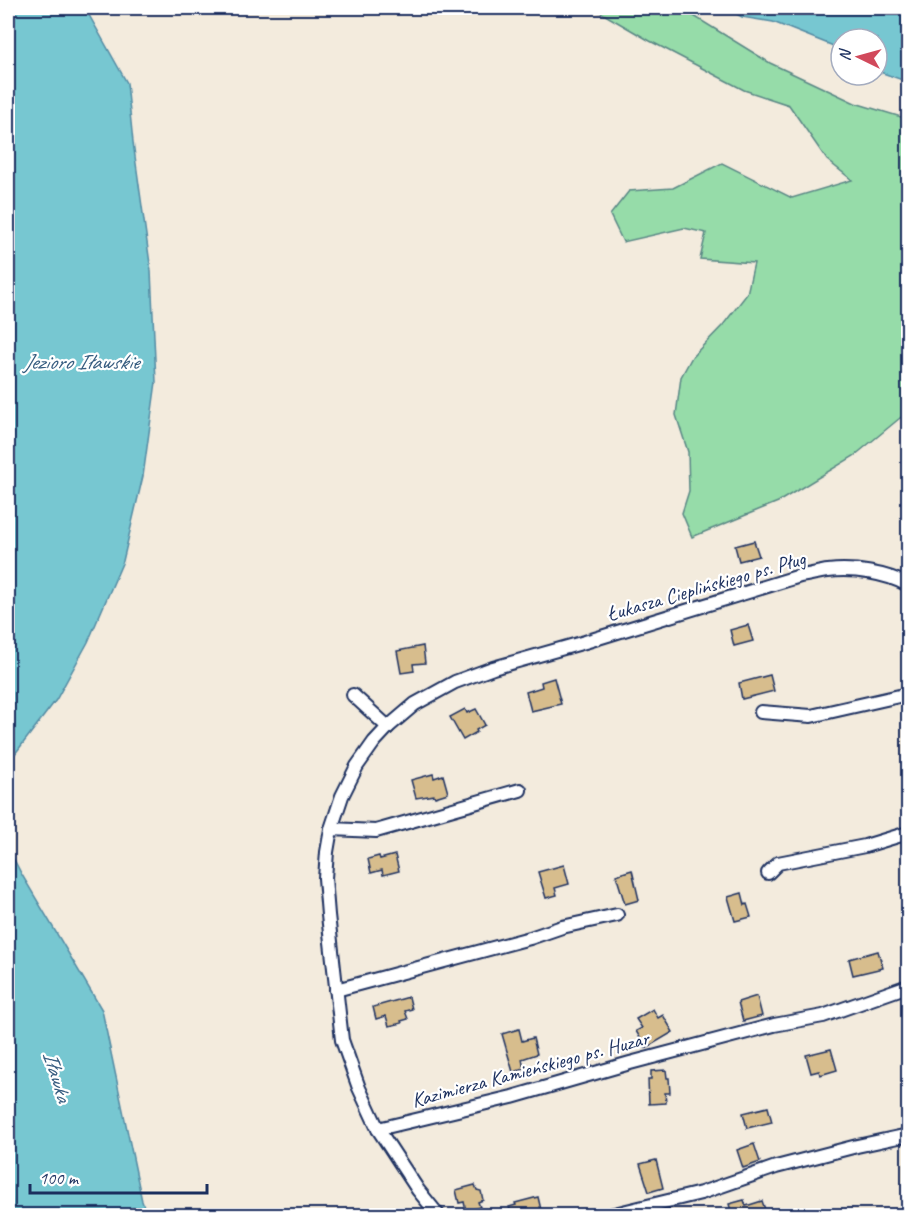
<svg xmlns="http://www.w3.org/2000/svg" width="916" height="1223" font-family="Caveat,sans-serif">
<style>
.green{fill:#96dca9;stroke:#588684;stroke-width:1.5}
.water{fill:#77c7d1;stroke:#528aa3;stroke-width:1.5}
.building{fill:#d7bd8d;stroke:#1b2f5e;stroke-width:1.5}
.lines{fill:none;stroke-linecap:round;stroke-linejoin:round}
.minor-casing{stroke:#1b2f5e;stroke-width:16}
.minor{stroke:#fff;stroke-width:12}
.labels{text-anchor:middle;stroke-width:4.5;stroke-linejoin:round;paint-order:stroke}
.street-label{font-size:21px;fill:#1b2f5e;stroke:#fff}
.water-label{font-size:22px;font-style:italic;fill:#375d80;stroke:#fff}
</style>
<rect width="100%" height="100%" fill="#f3ebdd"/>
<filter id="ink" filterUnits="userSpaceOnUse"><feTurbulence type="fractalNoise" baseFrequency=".0167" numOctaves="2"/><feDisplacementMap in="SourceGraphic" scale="12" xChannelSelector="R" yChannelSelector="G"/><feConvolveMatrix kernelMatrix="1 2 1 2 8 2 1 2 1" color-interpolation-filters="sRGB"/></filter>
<g filter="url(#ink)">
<path class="green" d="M593 8H681L770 63 855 103 908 119V413L900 418 854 456 778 502 692 537 682 513 689 491 688 452 676 415 681 377 692 357 723 325 747 294 754 263 700 259 706 233 684 228 623 242 610 215 629 191 673 188 722 163 792 198 852 180 827 160 789 105 744 90 650 41Z"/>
<g class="water">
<path d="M8 8H85L127 83 133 142 151 271 156 382 143 476 123 561 88 642 56 700 8 763Z"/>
<path d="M726 8H908V82L877 71V39H841V52L831 45 773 22 742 17Z"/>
<path d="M8 848 22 875 102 1010 142 1201 147 1215H14L8 1174Z"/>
</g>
<g class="building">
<path d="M754 541 759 556 739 561 735 546Z"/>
<path d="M748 625 753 641 734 646 730 630Z"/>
<path d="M423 646 425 663 413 664 414 671 401 673 397 651Z"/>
<path d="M770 675 774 691 742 699 739 683Z"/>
<path d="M554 678 561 704 531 711 526 692 542 687 541 682Z"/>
<path d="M465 709 467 713 476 709 485 725 476 730 477 732 463 740 450 717Z"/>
<path d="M433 774 434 778 443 775 448 793 435 797 434 795 416 798 411 780Z"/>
<path d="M395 855 399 871 383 875 382 870 371 873 368 859 379 856 380 859Z"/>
<path d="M564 865 569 884 555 888 557 895 546 898 538 872Z"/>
<path d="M632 870 639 900 625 904 616 875Z"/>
<path d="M742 893 745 905 747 904 751 917 735 921 728 897Z"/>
<path d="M878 951 883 968 853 975 849 959Z"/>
<path d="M757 996 762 1016 743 1021 738 1002Z"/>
<path d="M409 997 412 1009 405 1011 408 1019 401 1021 402 1023 389 1026 386 1016 376 1019 373 1007Z"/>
<path d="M653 1009 658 1018 663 1015 673 1032 646 1048 636 1031 642 1028 636 1019Z"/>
<path d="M519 1029 522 1041 533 1038 537 1054 522 1059 524 1069 513 1072 502 1034Z"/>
<path d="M831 1049 837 1070 820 1075 819 1071 811 1073 806 1055Z"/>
<path d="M666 1070 667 1078H669L670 1093H665L666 1103 649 1104 648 1079H651V1071Z"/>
<path d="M768 1107 772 1122 747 1128 743 1113Z"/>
<path d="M754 1144 760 1162 743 1168 737 1150Z"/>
<path d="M656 1160 663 1188 649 1192 640 1164Z"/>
<path d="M475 1185 477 1190 481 1191 483 1200 478 1202 480 1207 466 1211 464 1202 459 1203 456 1190Z"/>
<path d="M538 1197 542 1214 535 1215H512L509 1207 516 1205 515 1203Z"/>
<path d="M744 1200 746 1206 762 1201 767 1215H722V1214L731 1211 729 1204Z"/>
</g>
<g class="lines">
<g class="minor-casing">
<g id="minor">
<path d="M353 695 388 727"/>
<path d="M761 712 811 716 908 694"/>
<path d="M331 829 376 831 520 790"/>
<path d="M768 873 778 863 865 846 908 833"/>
<path d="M336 990 530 938 562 927 617 915"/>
<path d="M378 1129 512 1097 630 1063 774 1025 823 1016 908 986"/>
<path d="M439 1216 418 1190 378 1129 359 1088 342 1040 328 915 325 878 327 852 331 829 342 796 357 766 374 742 388 727 415 704 455 682 493 668 585 642 800 576C809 575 819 572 828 571 854 568 886 573 908 585"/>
<path d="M606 1216 701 1193 776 1167 857 1146 908 1135"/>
</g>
</g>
<use href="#minor" class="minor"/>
</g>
</g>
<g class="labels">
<g class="street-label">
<text transform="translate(706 586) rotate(-16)" y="7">Łukasza Cieplińskiego ps. Pług</text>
<text transform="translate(530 1069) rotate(-15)" y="7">Kazimierza Kamieńskiego ps. Huzar</text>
</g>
<g class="water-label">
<text x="81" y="369">Jezioro Iławskie</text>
<text transform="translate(58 1076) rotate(73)" y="8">Iławka</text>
</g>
</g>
<rect width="916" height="1223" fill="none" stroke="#fff" stroke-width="30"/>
<rect x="15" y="15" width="886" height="1193" fill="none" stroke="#1b2f5e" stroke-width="2" filter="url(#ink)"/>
<g transform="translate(859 57) rotate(275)"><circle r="28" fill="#ffffff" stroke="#a4acbf" stroke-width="1.5"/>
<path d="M0-4.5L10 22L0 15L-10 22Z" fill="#d1495b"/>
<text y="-9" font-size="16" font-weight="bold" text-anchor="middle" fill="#1b2f5e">N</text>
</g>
<path d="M30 1184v9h177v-9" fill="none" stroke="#1b2f5e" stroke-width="3"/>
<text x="39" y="1184" font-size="18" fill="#1b2f5e" stroke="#ffffff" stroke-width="4.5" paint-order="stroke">100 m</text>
</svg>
